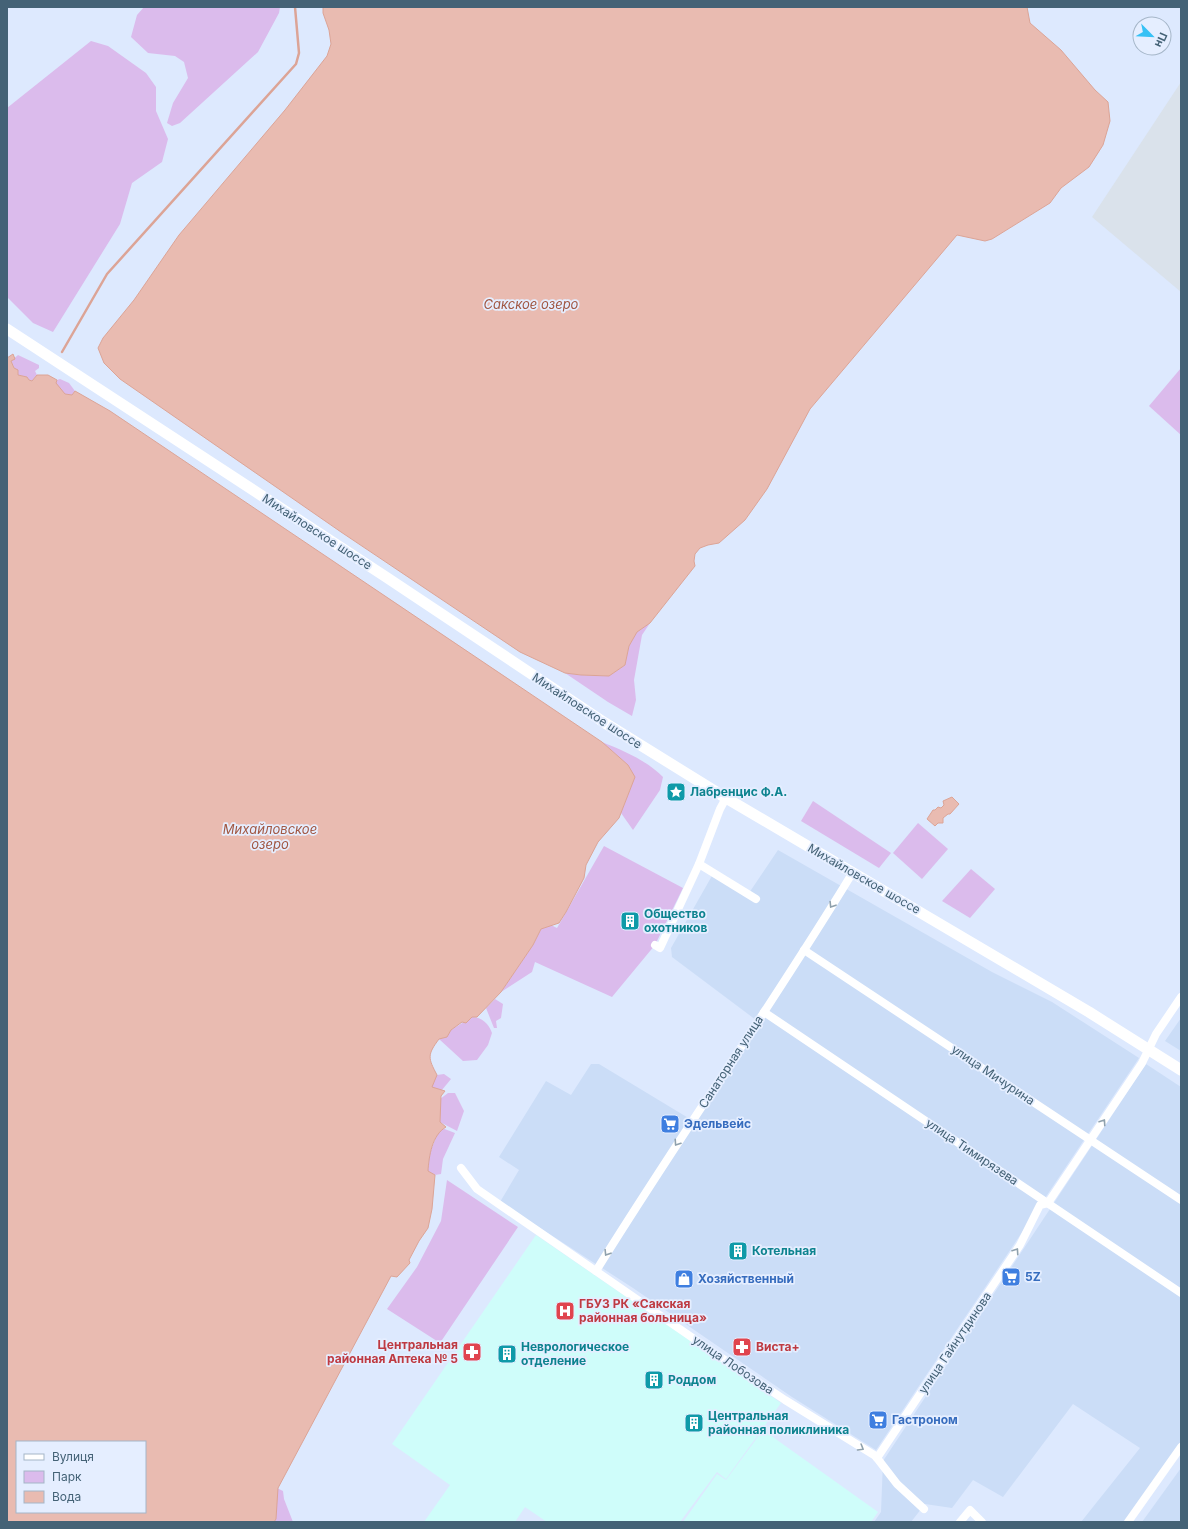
<svg xmlns="http://www.w3.org/2000/svg" width="1188" height="1529" font-family="Inter,sans-serif">
<style>
.residential{fill:#cbddf7}
.industrial{fill:#dae2eb}
.medical{fill:#cffdfa}
.green{fill:#dbbbec}
.water{fill:#e9bbb1;stroke:#dca496;fill-rule:evenodd}
.lines{fill:none;stroke-linecap:round;stroke-linejoin:round}
.stream{stroke:#dca496;stroke-width:2.5}
.minor{stroke:#fff;stroke-width:8}
.secondary{stroke:#fff;stroke-width:11}
.oneway{stroke:#8fa1ad}
.labels{text-anchor:middle;stroke-width:3.5;stroke-linejoin:round;paint-order:stroke}
.street-label{font-size:12px;fill:#446276;stroke:#e5eeff}
.culture-label{font-size:12px;font-weight:bold;fill:#0d838f;stroke:#e5eeff;text-anchor:start}
.shop-label{font-size:12px;font-weight:bold;fill:#366cbe;stroke:#e5eeff;text-anchor:start}
.health-label{font-size:12px;font-weight:bold;fill:#be3a42;stroke:#e5eeff;text-anchor:start}
.water-label{font-size:13px;font-style:italic;fill:#a15743;stroke:#e5eeff}
</style>
<rect width="100%" height="100%" fill="#dde9fe"/>
<g class="residential">
<path d="M778 850 992 972 1052 1002 1139 1058 876 1450 792 1397 633 1288 500 1202 519 1170 499 1157 546 1081 571 1095 591 1064H599L695 1122 760 1023 672 957 671 948 713 874 747 896Z"/>
<path d="M1181 1018V1051L1165 1041Z"/>
<path d="M1146 1064 1181 1087V1441L1124 1522H1081L1140 1448 1073 1404 1003 1497 973 1480 952 1508 925 1504 911 1522H874L881 1512 883 1461Z"/>
<path d="M1181 1468V1522H1142Z"/>
</g>
<path class="industrial" d="M1181 82V292L1092 217Z"/>
<g class="medical">
<path d="M536 1235 781 1403 726 1479 717 1472 680 1522H547L525 1507 515 1522H424L450 1485 392 1444Z"/>
<path d="M763 1430 878 1512 871 1522H683L717 1474 726 1480Z"/>
</g>
<g class="green">
<path d="M144 7H280L279 13 258 52 180 123 172 126 167 123 173 103 188 78 184 62 175 56 148 53 131 37 137 15Z"/>
<path d="M91 41 108 46 146 73 156 87V111L168 139 162 162 132 183 120 224 53 332 33 323 7 297V108Z"/>
<path d="M18 355 39 365V368L35 371 37 375 32 381 29 380 27 377 18 375 11 361Z"/>
<path d="M1181 368V435L1149 406Z"/>
<path d="M60 379 69 383 75 391 72 395 65 394 54 386 57 380Z"/>
<path d="M650 623 642 635 634 680 636 700 632 716 608 702 565 673 581 675 609 676 625 665 629 646 637 632Z"/>
<path d="M602 742C624 751 646 760 663 777L660 790 633 830 621 813 631 787 628 765Z"/>
<path d="M813 801 891 853 879 868 801 821Z"/>
<path d="M918 823 948 849 922 879 893 853Z"/>
<path d="M604 846 683 888 655 945 612 997 535 962 532 972 501 992 533 945 541 929 551 925 557 928Z"/>
<path d="M971 869 995 889 970 918 942 901Z"/>
<path d="M495 999 503 1004 501 1018 496 1021 497 1028H494L486 1008Z"/>
<path d="M472 1017C482 1017 489 1024 492 1033L488 1045 477 1060 463 1061 439 1039 447 1037 451 1030Z"/>
<path d="M444 1074 451 1079 442 1090 431 1087 437 1075Z"/>
<path d="M448 1093H455L464 1111 457 1131 440 1122V1099Z"/>
<path d="M442 1128 455 1133 443 1159 441 1174 435 1175 428 1171 429 1155 439 1130Z"/>
<path d="M447 1180 518 1227 440 1343 387 1309 417 1267 441 1221Z"/>
<path d="M277 1488 283 1491 284 1499 293 1522H274L276 1519Z"/>
</g>
<g class="water">
<path d="M323 7H1027L1030 23 1061 50 1095 90 1108 102 1110 121 1103 145 1089 167 1061 188 1050 203 992 239 985 241 957 235 810 409 767 489 745 520 719 543 708 545 700 548 695 554 694 561 695 566 650 623 637 632 629 646 625 665 609 676 581 675 565 673 520 652 341 532 120 379 104 363 98 348 103 338 134 300 179 235 285 110 327 56 331 44 329 30 323 13Z"/>
<path d="M13 354 15 359 11 361 14 368 18 370V375L27 377 29 380 32 381 37 375H48L57 380 56 383 65 394 72 395 75 391 110 411 602 742 628 765 635 777 619 818 598 842 586 865 584 878 566 912 559 923 541 929 533 945 501 992 477 1017H472L466 1023 462 1022 451 1030 447 1037 439 1039C427 1055 428 1058 437 1075L432 1087 445 1091 441 1096 440 1122 446 1127C432 1135 429 1156 428 1171L435 1175 432 1209 428 1228 419 1241 409 1260 410 1263 397 1277 391 1276 278 1488 276 1519 274 1522H7V358ZM17 1442H145V1512H17Z"/>
<path d="M952 797 959 804 950 814H948L943 818V823H938L935 826 927 819 933 810H935L938 807 941 808 944 805 943 801Z"/>
</g>
<g class="lines">
<path class="stream" d="M62 352 107 274 296 64 299 53 295 7"/>
<g class="minor">
<path d="M699 864 756 899"/>
<path d="M655 945 660 948 699 864 720 809 726 798"/>
<path d="M804 950 1181 1200"/>
<path d="M764 1012 1181 1293"/>
<path d="M461 1168 477 1189 716 1354 785 1400 874 1455 877 1458 897 1484 924 1509"/>
<path d="M596 1271C679 1137 771 1007 853 872"/>
<path d="M877 1458 1020 1245 1040 1205 1048 1203 1142 1063 1156 1034 1181 997"/>
<path d="M960 1522 970 1510 982 1522"/>
<path d="M1128 1522 1181 1447"/>
</g>
<path class="secondary" d="M7 329 386 577 605 723 726 798 1089 1012 1181 1070"/>
</g>
<defs><path id="oneway-chevron" d="M-2-3.5L2.5 0L-2 3.5" fill="none" stroke-width="1.6" stroke-linecap="round" stroke-linejoin="round"/></defs>
<g class="oneway">
<use href="#oneway-chevron" transform="translate(832 905) rotate(122)"/>
<use href="#oneway-chevron" transform="translate(1103 1122) rotate(-56)"/>
<use href="#oneway-chevron" transform="translate(677 1143) rotate(124)"/>
<use href="#oneway-chevron" transform="translate(1016 1251) rotate(-56)"/>
<use href="#oneway-chevron" transform="translate(607 1253) rotate(122)"/>
<use href="#oneway-chevron" transform="translate(861 1448) rotate(31)"/>
</g>
<defs>
<g id="sight-square" transform="scale(1)"><rect x="-9" y="-9" width="18" height="18" rx="4" fill="#0f9aa8" stroke="#e5eeff"/><path d="M0-6L1.8-2.2L6-1.7L2.9 1.2L3.7 5.4L0 3.3L-3.7 5.4L-2.9 1.2L-6-1.7L-1.8-2.2Z" fill="#fff"/></g>
<g id="building-square" transform="scale(1)"><rect x="-9" y="-9" width="18" height="18" rx="4" fill="#0f9aa8" stroke="#e5eeff"/><path d="M-4-6H4V6H1V3H-1V6H-4ZM-2.5-4.3h1.7v1.8h-1.7ZM.8-4.3h1.7v1.8H.8ZM-2.5-1h1.7V.8h-1.7ZM.8-1h1.7V.8H.8Z" fill="#fff"/></g>
<g id="supermarket-square" transform="scale(1)"><rect x="-9" y="-9" width="18" height="18" rx="4" fill="#3f7fe0" stroke="#e5eeff"/><path d="M-6-5.5h2.5l.6 2H6L4.5 2H-2.5L-4.4-4H-6ZM-1.5 3.2a1.3 1.3 0 1 0 .1 0ZM3 3.2a1.3 1.3 0 1 0 .1 0Z" fill="#fff"/></g>
<g id="shop-square" transform="scale(1)"><rect x="-9" y="-9" width="18" height="18" rx="4" fill="#3f7fe0" stroke="#e5eeff"/><path d="M-5-2.5h2.3a2.7 3.5 0 0 1 5.4 0H5L5.5 6h-11ZM-1.5-2.5h3a1.5 2.3 0 0 0-3 0Z" fill="#fff"/></g>
<g id="hospital-square" transform="scale(1)"><rect x="-9" y="-9" width="18" height="18" rx="4" fill="#e0444e" stroke="#e5eeff"/><path d="M-5-5h3v3.5h4V-5h3V5h-3V1.5h-4V5h-3Z" fill="#fff"/></g>
<g id="pharmacy-square" transform="scale(1)"><rect x="-9" y="-9" width="18" height="18" rx="4" fill="#e0444e" stroke="#e5eeff"/><path d="M-2-6h4v4h4v4h-4v4h-4v-4h-4v-4h4Z" fill="#fff"/></g>
</defs>
<g fill-rule="evenodd">
<use href="#sight-square" x="676" y="792"/>
<use href="#building-square" x="630" y="921"/>
<use href="#supermarket-square" x="670" y="1124"/>
<use href="#building-square" x="738" y="1251"/>
<use href="#supermarket-square" x="1011" y="1277"/>
<use href="#shop-square" x="684" y="1279"/>
<use href="#hospital-square" x="565" y="1311"/>
<use href="#pharmacy-square" x="742" y="1347"/>
<use href="#pharmacy-square" x="472" y="1352"/>
<use href="#building-square" x="507" y="1354"/>
<use href="#building-square" x="654" y="1380"/>
<use href="#supermarket-square" x="878" y="1420"/>
<use href="#building-square" x="694" y="1423"/>
</g>
<g class="labels">
<g class="street-label">
<text transform="translate(317 532) rotate(33)" y="4">Михайловское шоссе</text>
<text transform="translate(587 711) rotate(33)" y="4">Михайловское шоссе</text>
<text transform="translate(864 879) rotate(30)" y="4">Михайловское шоссе</text>
<text transform="translate(731 1062) rotate(-57)" y="4">Санаторная улица</text>
<text transform="translate(993 1075) rotate(34)" y="4">улица Мичурина</text>
<text transform="translate(972 1152) rotate(34)" y="4">улица Тимирязева</text>
<text transform="translate(955 1343) rotate(-56)" y="4">улица Гайнутдинова</text>
<text transform="translate(733 1365) rotate(34)" y="4">улица Лобозова</text>
</g>
<g class="culture-label">
<text x="690" y="796">Лабренцис Ф.А.</text>
<text x="644" y="918">Общество<tspan x="644" dy="14">охотников</tspan></text>
<text x="752" y="1255">Котельная</text>
<text x="521" y="1351">Неврологическое<tspan x="521" dy="14">отделение</tspan></text>
<text x="668" y="1384">Роддом</text>
<text x="708" y="1420">Центральная<tspan x="708" dy="14">районная поликлиника</tspan></text>
</g>
<g class="shop-label">
<text x="684" y="1128">Эдельвейс</text>
<text x="1025" y="1281">5Z</text>
<text x="698" y="1283">Хозяйственный</text>
<text x="892" y="1424">Гастроном</text>
</g>
<g class="health-label">
<text x="579" y="1308">ГБУЗ РК «Сакская<tspan x="579" dy="14">районная больница»</tspan></text>
<text x="458" y="1349" text-anchor="end">Центральная<tspan x="458" dy="14">районная Аптека № 5</tspan></text>
<text x="756" y="1351">Виста+</text>
</g>
<g class="water-label">
<text x="531" y="309">Сакское озеро</text>
<text x="270" y="834">Михайловское<tspan x="270" dy="15">озеро</tspan></text>
</g>
</g>
<rect width="1188" height="1529" fill="none" stroke="#446276" stroke-width="16"/>
<rect x="16" y="1441" width="130" height="72" fill="#e5eeff" stroke="#a5b6c8"/>
<rect x="24" y="1454" width="20" height="6" fill="#ffffff" stroke="#a5b6c8"/>
<text x="52" y="1461" font-size="12" fill="#446276">Вулиця</text>
<rect x="24" y="1471" width="20" height="12" fill="#dbbbec" stroke="#a5b6c8"/>
<text x="52" y="1481" font-size="12" fill="#446276">Парк</text>
<rect x="24" y="1491" width="20" height="12" fill="#e9bbb1" stroke="#a5b6c8"/>
<text x="52" y="1501" font-size="12" fill="#446276">Вода</text>
<g transform="translate(1152 36) rotate(114)"><circle r="19" fill="#e5eeff" stroke="#a5b6c8"/>
<path d="M0-3L7 15L0 10L-7 15Z" fill="#36c1f5"/>
<text y="-6" font-size="11" font-weight="bold" text-anchor="middle" fill="#446276">Пн</text>
</g>
</svg>
